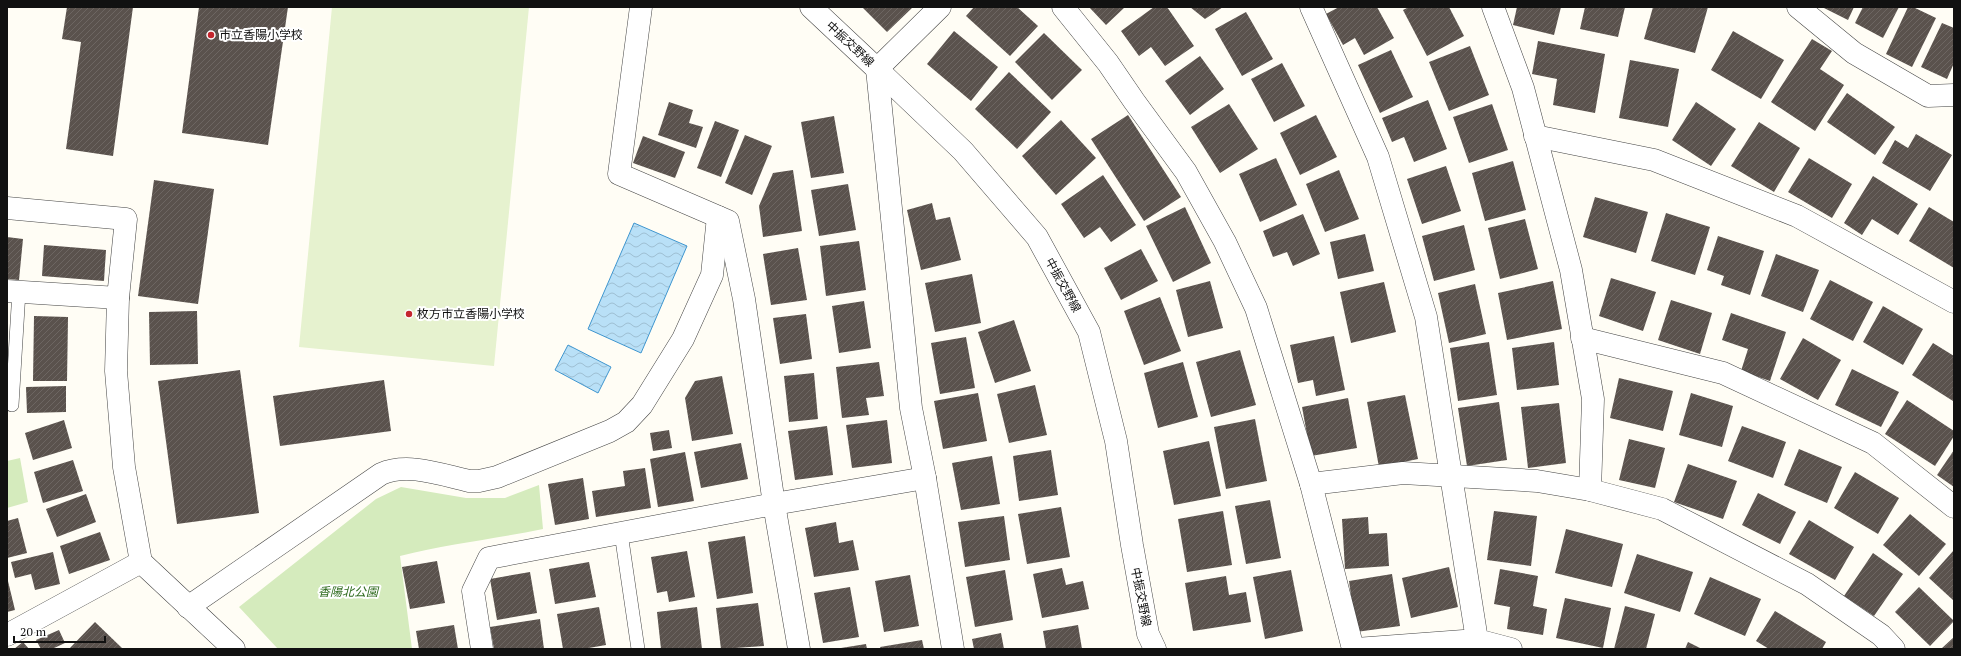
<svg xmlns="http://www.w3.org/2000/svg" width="1961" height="656" font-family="'PT Serif','Noto Sans JP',serif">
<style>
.park{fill:#d5ebbd}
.pitch{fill:#e6f2cf}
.water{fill:url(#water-waves);stroke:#3f96cf}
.building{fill:url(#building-hatch)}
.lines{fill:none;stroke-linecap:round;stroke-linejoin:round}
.service-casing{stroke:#444;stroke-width:14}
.minor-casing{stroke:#444;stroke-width:23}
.tertiary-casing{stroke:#444;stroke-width:23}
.service{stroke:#fff;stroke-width:13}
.minor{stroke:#fff;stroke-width:22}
.tertiary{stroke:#fff;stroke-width:22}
.poi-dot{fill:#c4262e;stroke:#fff;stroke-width:1.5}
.labels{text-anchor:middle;stroke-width:4;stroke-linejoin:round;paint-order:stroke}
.poi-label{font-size:12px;fill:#111;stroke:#fff;text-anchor:start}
.street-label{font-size:12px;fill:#111;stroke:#fff}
.park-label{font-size:12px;font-style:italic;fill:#2f6b1f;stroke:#fff}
</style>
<defs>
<pattern id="water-waves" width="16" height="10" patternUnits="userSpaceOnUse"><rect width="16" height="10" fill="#b9e0f7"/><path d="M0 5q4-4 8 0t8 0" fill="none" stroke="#9ebfd3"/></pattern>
<pattern id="building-hatch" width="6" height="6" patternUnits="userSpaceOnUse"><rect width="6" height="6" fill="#5a524d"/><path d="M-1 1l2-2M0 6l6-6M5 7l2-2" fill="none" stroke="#6d6662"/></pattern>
</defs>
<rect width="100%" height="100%" fill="#fffdf5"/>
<g class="park">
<path d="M20 458 28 502 7 508V461Z"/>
<path d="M539 485 543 529C495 539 447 544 400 556L412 649H278L239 607 376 499 401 487 466 498H505Z"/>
</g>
<path class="pitch" d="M332 7H529L494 366 299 347Z"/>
<g class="water">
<path d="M634 223 687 246 641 353 588 329Z"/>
<path d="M568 345 611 367 598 393 555 370Z"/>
</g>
<g class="building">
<path d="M67 7H133L113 156 66 149 81 42 62 39Z"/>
<path d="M199 7H288L268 145 182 133Z"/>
<path d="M862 7H913L887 32Z"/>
<path d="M974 7H1017L1038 26 1010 56 966 16Z"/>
<path d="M1089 7H1125L1106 25Z"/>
<path d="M1154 7H1167L1194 46 1165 66 1151 47 1139 56 1121 31Z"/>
<path d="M1190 7H1223L1205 19Z"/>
<path d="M1339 7H1377L1394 38 1364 55 1355 38 1343 45 1326 14Z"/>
<path d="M1409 7H1449L1464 36 1427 56 1403 10Z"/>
<path d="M1517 7H1561L1554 35 1513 25Z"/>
<path d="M1585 7H1625L1618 37 1580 29Z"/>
<path d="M1653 7H1708L1695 53 1644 39Z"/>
<path d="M1822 7H1854L1848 20Z"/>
<path d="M1863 7H1899L1883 38 1855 23Z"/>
<path d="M1908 7H1913L1936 18 1912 67 1886 54Z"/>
<path d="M1246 12 1273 59 1242 76 1215 29Z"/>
<path d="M1942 23 1954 28V63L1947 79 1921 67Z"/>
<path d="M954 31 998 67 971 101 927 64Z"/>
<path d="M1733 31 1784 60 1761 99 1711 70Z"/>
<path d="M1044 33 1082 70 1052 100 1015 62Z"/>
<path d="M1812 39 1832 51 1820 69 1844 85 1815 131 1771 102Z"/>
<path d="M1538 41 1605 54 1595 113 1553 105 1557 79 1532 74Z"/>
<path d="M1470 46 1489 95 1449 111 1429 62Z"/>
<path d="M1391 50 1413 97 1380 113 1358 65Z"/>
<path d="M1200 56 1224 89 1190 115 1165 81Z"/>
<path d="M1630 60 1679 69 1668 127 1619 118Z"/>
<path d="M1282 63 1305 106 1274 122 1251 79Z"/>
<path d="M1009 72 1051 112 1017 149 975 109Z"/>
<path d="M1847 93 1895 127 1875 155 1827 122Z"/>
<path d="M1428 100 1447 149 1414 162 1404 137 1392 142 1382 118Z"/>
<path d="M669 102 693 110 689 123 703 127 696 148 658 135Z"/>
<path d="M1696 102 1736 129 1711 166 1672 140Z"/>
<path d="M1229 104 1258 149 1220 173 1191 127Z"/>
<path d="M1492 104 1508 150 1469 163 1453 117Z"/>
<path d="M1128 115 1181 197 1144 221 1091 139Z"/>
<path d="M1316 115 1337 157 1300 175 1280 133Z"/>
<path d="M834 116 844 173 811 178 801 122Z"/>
<path d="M1061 120 1096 158 1056 195 1022 156Z"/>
<path d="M715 121 739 130 721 177 697 168Z"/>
<path d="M1759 122 1800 148 1774 192 1731 166Z"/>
<path d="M1916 134 1952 155 1930 191 1882 163 1895 140 1908 148Z"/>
<path d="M745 135 772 146 752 195 725 183Z"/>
<path d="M643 136 685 152 675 178 633 163Z"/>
<path d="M1276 158 1297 205 1260 222 1239 174Z"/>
<path d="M1809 158 1852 184 1832 218 1788 192Z"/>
<path d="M1513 161 1526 210 1485 221 1472 173Z"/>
<path d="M1446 166 1461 211 1422 224 1407 179Z"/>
<path d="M793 170 802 231 763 237 759 206 773 173Z"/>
<path d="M1339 170 1359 219 1325 232 1306 184Z"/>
<path d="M1103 175 1136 225 1111 242 1100 227 1084 238 1061 204Z"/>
<path d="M1873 176 1918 204 1898 235 1872 219 1862 235 1844 223Z"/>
<path d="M154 180 214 189 198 304 138 296Z"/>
<path d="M848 184 856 230 819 236 811 190Z"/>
<path d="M1595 197 1648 212 1636 253 1583 237Z"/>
<path d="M932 203 936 220 950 217 961 260 921 270 907 210Z"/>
<path d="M1185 207 1211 263 1173 282 1146 226Z"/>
<path d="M1929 207 1954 222V268L1909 241Z"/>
<path d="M1666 213 1710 227 1695 275 1651 261Z"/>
<path d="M1303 214 1320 254 1293 266 1287 252 1273 257 1263 231Z"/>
<path d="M1525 219 1538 269 1500 279 1488 228Z"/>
<path d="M1464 225 1475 270 1434 281 1422 236Z"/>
<path d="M1365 234 1374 271 1338 279 1330 242Z"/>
<path d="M1718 236 1764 251 1750 295 1721 285 1724 276 1707 270Z"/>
<path d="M7 237 23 239 19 280 7 279Z"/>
<path d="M859 241 866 290 826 296 820 246Z"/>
<path d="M44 245 106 250 104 281 42 276Z"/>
<path d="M798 248 807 300 771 305 763 254Z"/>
<path d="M1141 249 1158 281 1121 300 1104 268Z"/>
<path d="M1776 254 1819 270 1803 312 1761 296Z"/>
<path d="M972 274 981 323 935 332 925 283Z"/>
<path d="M1611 278 1656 292 1643 331 1599 316Z"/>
<path d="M1830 280 1873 302 1853 341 1810 319Z"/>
<path d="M1210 281 1223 328 1188 337 1176 290Z"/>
<path d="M1553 281 1562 329 1507 340 1498 293Z"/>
<path d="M1384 282 1396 332 1351 343 1340 292Z"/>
<path d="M1475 284 1486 334 1449 343 1438 293Z"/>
<path d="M1160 297 1181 351 1144 365 1124 311Z"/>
<path d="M1671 300 1712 313 1700 354 1658 340Z"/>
<path d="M864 301 871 348 839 353 832 306Z"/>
<path d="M1883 306 1923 329 1903 365 1863 342Z"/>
<path d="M197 311 198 364 150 365 149 312Z"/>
<path d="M1731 313 1786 332 1770 381 1741 371 1748 349 1722 340Z"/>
<path d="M806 314 812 359 780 364 773 318Z"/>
<path d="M34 316 68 317 67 381H33Z"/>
<path d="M1014 320 1031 371 995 383 978 332Z"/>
<path d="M1334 336 1345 390 1316 396 1313 380 1298 383 1290 345Z"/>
<path d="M966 337 975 388 940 394 931 343Z"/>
<path d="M1803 338 1841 360 1818 400 1780 379Z"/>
<path d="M1489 342 1497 395 1458 401 1450 348Z"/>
<path d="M1554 342 1559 385 1517 390 1512 348Z"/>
<path d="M1933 343 1954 356 1953 401 1912 375Z"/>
<path d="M1240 350 1256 405 1211 417 1196 362Z"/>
<path d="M879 362 884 396 866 398 869 415 842 418 836 367Z"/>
<path d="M1183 362 1198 417 1158 428 1144 373Z"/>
<path d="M1852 369 1899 392 1881 427 1835 405Z"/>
<path d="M240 370 259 513 177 524 158 381Z"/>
<path d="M814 373 818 419 789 422 784 376Z"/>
<path d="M722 376 733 434 692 441 685 398 695 381Z"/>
<path d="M1619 378 1673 391 1663 431 1610 418Z"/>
<path d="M384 380 391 431 280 446 273 396Z"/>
<path d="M1035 385 1047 435 1009 443 997 394Z"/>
<path d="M66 386V412L27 413 26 387Z"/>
<path d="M978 393 987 441 943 449 934 401Z"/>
<path d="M1691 393 1733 406 1722 447 1679 435Z"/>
<path d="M1405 395 1418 459 1379 467 1367 402Z"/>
<path d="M1348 398 1357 448 1311 456 1302 407Z"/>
<path d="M1907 400 1954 431V436L1935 466 1885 434Z"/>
<path d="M1499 402 1507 460 1467 466 1458 408Z"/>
<path d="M1559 403 1566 463 1528 468 1521 407Z"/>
<path d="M1255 419 1267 481 1226 489 1214 427Z"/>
<path d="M64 420 72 448 33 460 25 433Z"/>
<path d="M887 420 892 463 852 468 846 425Z"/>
<path d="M827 426 833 475 795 480 788 431Z"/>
<path d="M1742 426 1786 442 1773 478 1728 461Z"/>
<path d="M669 430 672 448 653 451 650 433Z"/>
<path d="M1629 439 1665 448 1655 488 1619 480Z"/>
<path d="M1209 441 1221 496 1174 505 1163 451Z"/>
<path d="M741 443 748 479 701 488 694 452Z"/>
<path d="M1799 449 1842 467 1827 503 1784 485Z"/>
<path d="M1051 450 1058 495 1019 501 1013 456Z"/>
<path d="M1954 450V487L1937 475Z"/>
<path d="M685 452 694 501 658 507 650 459Z"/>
<path d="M992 456 1000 504 961 510 952 463Z"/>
<path d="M73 460 83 491 43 503 34 472Z"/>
<path d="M1688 464 1737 481 1723 519 1674 502Z"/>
<path d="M645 468 651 508 596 517 592 491 625 486 623 471Z"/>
<path d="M1855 472 1899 498 1878 534 1834 508Z"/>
<path d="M583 478 589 519 555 525 548 484Z"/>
<path d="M1758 493 1796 512 1780 544 1742 525Z"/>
<path d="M86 494 96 522 57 537 46 509Z"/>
<path d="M1270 500 1281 558 1246 564 1235 506Z"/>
<path d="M1061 507 1070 557 1027 564 1018 514Z"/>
<path d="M1223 511 1232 565 1187 572 1178 519Z"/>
<path d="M1494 511 1537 516 1531 566 1487 560Z"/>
<path d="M1910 514 1946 544 1919 576 1883 545Z"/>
<path d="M1004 516 1010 560 965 567 958 522Z"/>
<path d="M1368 517 1369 534 1387 533 1389 566 1345 569 1342 519Z"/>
<path d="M18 518 27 553 7 558V521Z"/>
<path d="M1809 520 1854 547 1835 580 1789 554Z"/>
<path d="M836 522 839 543 853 540 859 570 814 577 805 528Z"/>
<path d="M1566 529 1623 544 1612 587 1555 573Z"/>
<path d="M100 532 110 560 69 574 60 546Z"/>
<path d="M745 536 753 593 717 599 708 542Z"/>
<path d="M1954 550V601L1929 578Z"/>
<path d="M687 551 695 597 669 602 667 591 657 593 651 557Z"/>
<path d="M53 552 60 584 35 590 31 574 15 578 11 562Z"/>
<path d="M1873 553 1903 574 1874 616 1844 596Z"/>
<path d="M1637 554 1693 572 1680 612 1624 593Z"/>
<path d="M437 561 445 603 410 609 402 567Z"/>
<path d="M589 562 596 597 555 604 549 569Z"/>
<path d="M1449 567 1458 607 1411 618 1402 578Z"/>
<path d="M1062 568 1066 585 1083 581 1089 609 1042 618 1033 574Z"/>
<path d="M1500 569 1538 576 1533 606 1547 609 1543 635 1507 629 1510 607 1494 604Z"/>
<path d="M1005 570 1013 620 975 627 966 577Z"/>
<path d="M1291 570 1303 631 1265 639 1253 577Z"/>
<path d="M530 572 537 613 497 620 490 579Z"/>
<path d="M1392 574 1400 626 1356 632 1349 581Z"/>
<path d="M910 575 919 626 884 632 875 581Z"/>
<path d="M1226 576 1229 595 1246 592 1251 622 1193 631 1185 583Z"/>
<path d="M7 577 15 610 7 612Z"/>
<path d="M1710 577 1761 599 1745 636 1694 614Z"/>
<path d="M850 587 859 637 823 643 814 593Z"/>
<path d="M1919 587 1954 621 1930 646 1895 612Z"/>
<path d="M1565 598 1611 608 1603 648 1556 638Z"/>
<path d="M758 603 764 646 721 649 716 608Z"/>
<path d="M1625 606 1655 614 1646 649H1614Z"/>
<path d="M599 607 606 645 583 649H563L557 614Z"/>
<path d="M697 607 702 649H661L657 612Z"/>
<path d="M1775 611 1826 642 1822 649H1769L1756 641Z"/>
<path d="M540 619 544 649H494L490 627Z"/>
<path d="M95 622 123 649H69Z"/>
<path d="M454 625 458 649H419L416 631Z"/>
<path d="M1078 625 1082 649H1046L1043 631Z"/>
<path d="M59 630 65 643 52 649H41L36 640Z"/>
<path d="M1001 633 1004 649H974L972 639Z"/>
<path d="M1954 637V649H1941Z"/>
<path d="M922 640 924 649H881L880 647Z"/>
<path d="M23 642 29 649H14Z"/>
<path d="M1688 642 1702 649H1685Z"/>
<path d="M866 644 867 649H841V648Z"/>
</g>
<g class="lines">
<g class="service-casing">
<g id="service">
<path d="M12 405 19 291"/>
<path d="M621 533 638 649"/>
</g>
</g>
<g class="minor-casing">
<g id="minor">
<path d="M641 7 619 174 728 221 744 299 774 504 799 649"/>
<path d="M811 7 877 69"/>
<path d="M1063 7 1108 63 1134 101 1186 172 1225 242 1256 308 1311 484 1353 649"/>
<path d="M1311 7 1378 157 1426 317 1477 640 1511 649"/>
<path d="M1493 7 1523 88 1571 270 1593 399 1590 490"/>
<path d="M1798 7 1854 53 1928 96 1954 95"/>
<path d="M877 69 911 408 925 478 953 649"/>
<path d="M877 69 940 7"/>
<path d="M1535 136 1654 160 1797 216 1954 302"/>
<path d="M7 208 126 219 118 298 7 291"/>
<path d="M118 298 116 371 124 467 141 562 234 649"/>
<path d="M1582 338 1723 373 1873 443 1954 507"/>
<path d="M1311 484 1403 473 1537 481 1590 490 1662 509 1807 584 1881 635 1894 649"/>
<path d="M188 607 381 474C408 462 442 475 469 481H479L497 477 610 431 626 422 642 405 683 339 712 275 718 217"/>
<path d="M7 635 141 562"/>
<path d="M482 649 473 591 489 558 774 504 925 478"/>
<path d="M1356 649 1477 640"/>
</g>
</g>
<g class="tertiary-casing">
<path id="tertiary" d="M877 69 963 151 1037 237 1089 332 1116 441 1132 545 1148 634 1155 649"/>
</g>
<use href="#service" class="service"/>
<use href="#minor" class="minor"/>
<use href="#tertiary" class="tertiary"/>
</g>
<g class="poi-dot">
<circle cx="211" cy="35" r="4"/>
<circle cx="409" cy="314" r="4"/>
</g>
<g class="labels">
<g class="poi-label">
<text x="219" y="39">市立香陽小学校</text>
<text x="417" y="318">枚方市立香陽小学校</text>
</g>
<g class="street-label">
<text transform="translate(850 44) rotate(43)" y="4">中振交野線</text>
<text transform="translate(1063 285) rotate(61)" y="4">中振交野線</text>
<text transform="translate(1141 597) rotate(79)" y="4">中振交野線</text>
</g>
<g class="park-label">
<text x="348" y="596">香陽北公園</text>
</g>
</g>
<rect width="1961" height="656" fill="none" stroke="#111111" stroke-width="16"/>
<path d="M14 636v6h91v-6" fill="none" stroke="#111111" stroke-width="2"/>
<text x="20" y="636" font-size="12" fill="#111111" stroke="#ffffff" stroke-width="3" paint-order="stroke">20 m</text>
</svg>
